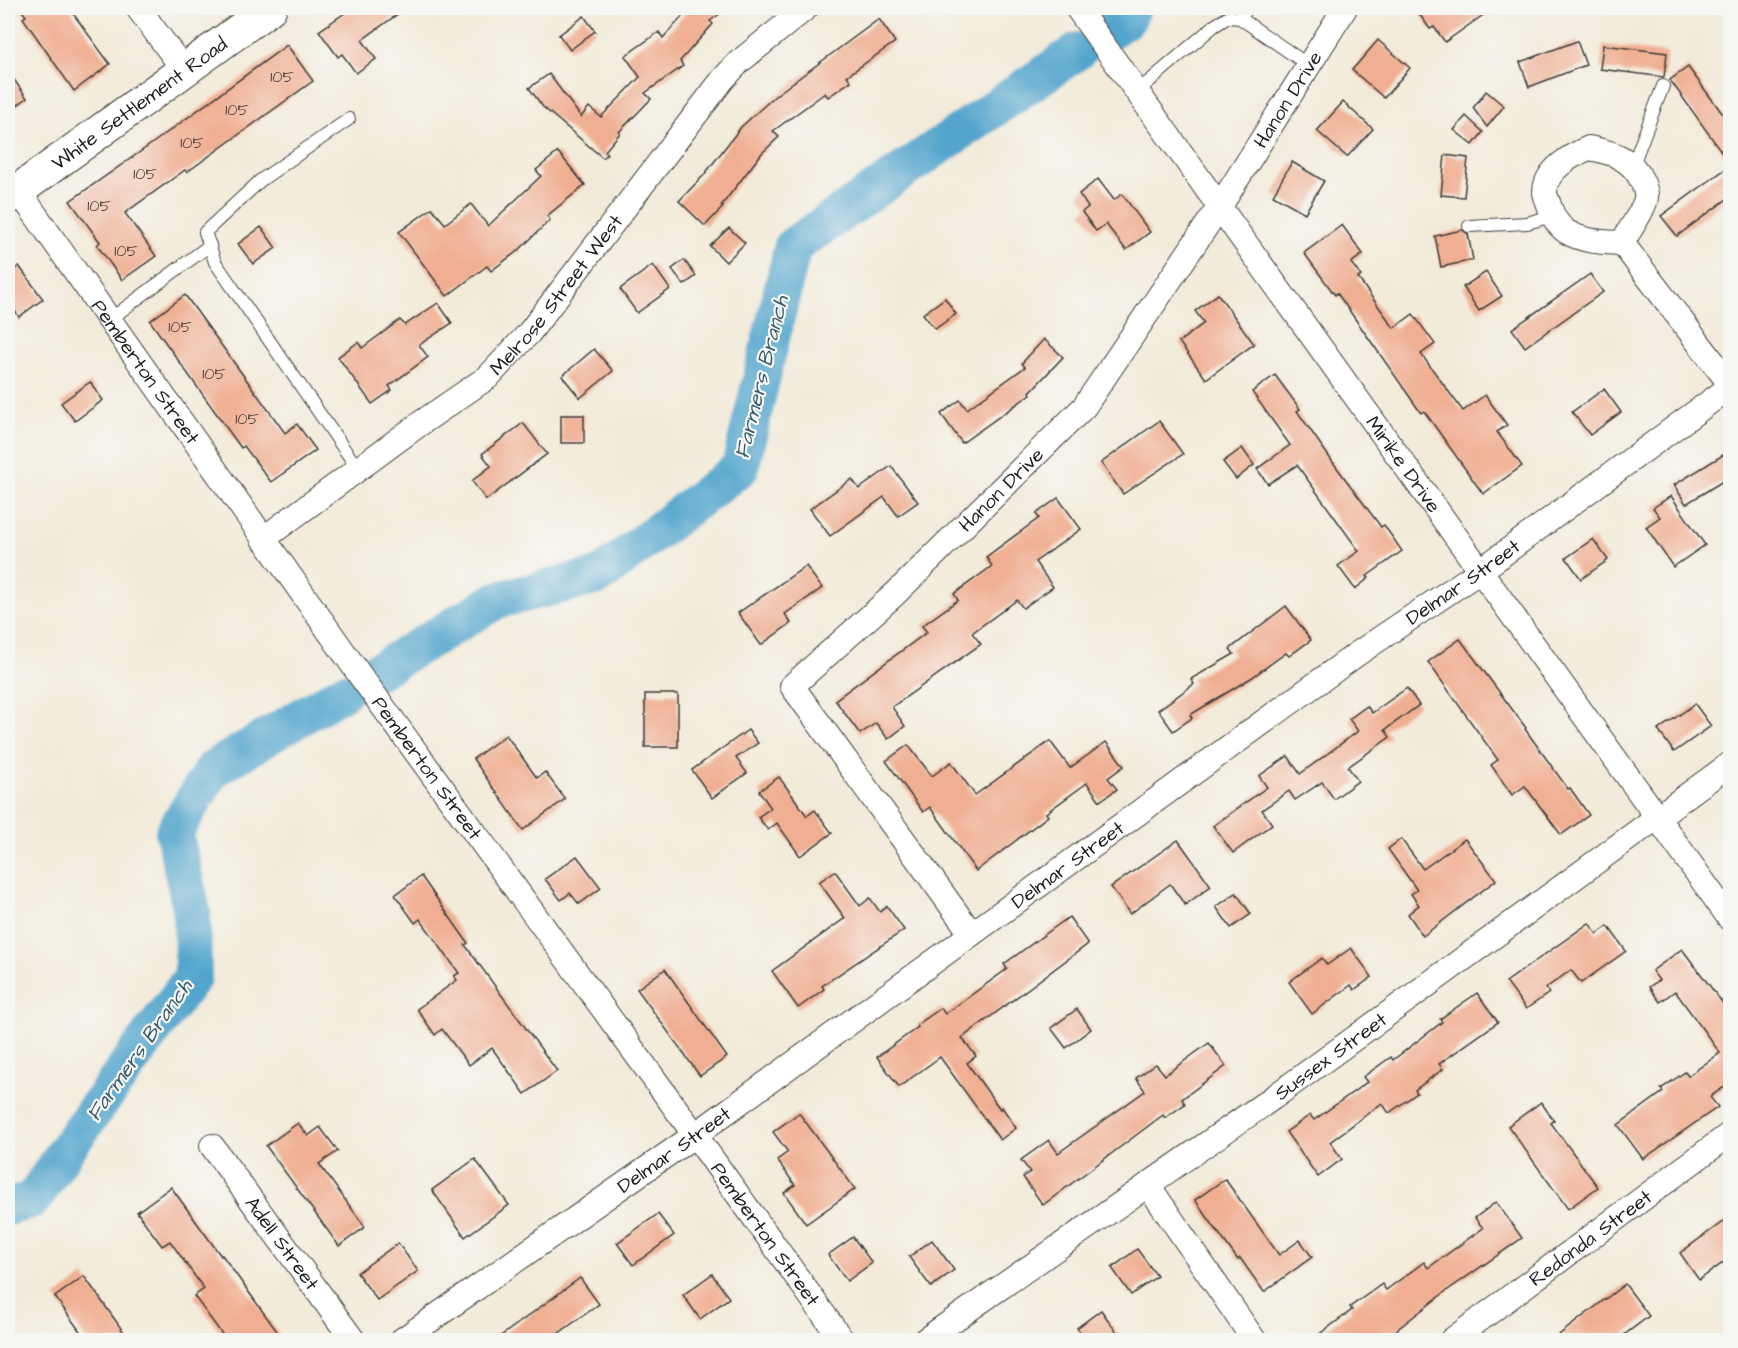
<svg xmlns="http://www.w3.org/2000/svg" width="1738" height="1348" font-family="'Architects Daughter',sans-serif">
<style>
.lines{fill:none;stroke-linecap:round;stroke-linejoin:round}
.river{stroke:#52a5cd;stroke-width:38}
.building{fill:#f0af92}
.lane-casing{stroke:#3c3b38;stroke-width:14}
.street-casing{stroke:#3c3b38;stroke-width:26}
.secondary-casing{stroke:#3c3b38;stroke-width:35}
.lane{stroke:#fff;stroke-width:12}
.street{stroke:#fff;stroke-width:24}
.secondary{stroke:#fff;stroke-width:33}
.labels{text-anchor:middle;stroke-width:4.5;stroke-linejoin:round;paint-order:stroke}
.number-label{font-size:16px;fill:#51413a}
.street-label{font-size:20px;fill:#1c1c1c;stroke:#f6f6f2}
.water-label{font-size:21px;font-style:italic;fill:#345a6c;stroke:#f6f6f2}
</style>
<rect width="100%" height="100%" fill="#f6f6f2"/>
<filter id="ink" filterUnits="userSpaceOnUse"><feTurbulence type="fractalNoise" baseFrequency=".0167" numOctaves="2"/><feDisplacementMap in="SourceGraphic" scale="12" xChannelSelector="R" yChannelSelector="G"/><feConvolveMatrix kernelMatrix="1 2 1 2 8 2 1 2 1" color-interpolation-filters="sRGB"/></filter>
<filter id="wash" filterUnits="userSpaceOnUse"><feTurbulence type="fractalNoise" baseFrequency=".008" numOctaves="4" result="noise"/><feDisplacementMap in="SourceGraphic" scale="24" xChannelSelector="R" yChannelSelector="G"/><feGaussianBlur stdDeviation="1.35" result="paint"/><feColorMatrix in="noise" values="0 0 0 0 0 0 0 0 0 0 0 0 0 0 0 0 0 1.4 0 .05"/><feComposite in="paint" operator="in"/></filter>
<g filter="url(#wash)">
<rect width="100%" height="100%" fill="#f3ebda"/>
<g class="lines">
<g class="river">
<path d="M1110 30 1127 19 1132 8"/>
<path d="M376 672 497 600 599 576 740 468 793 246 1078 51"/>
<path d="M8 1207 33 1199 70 1144 193 976 192 912 174 832 213 769 343 692"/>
</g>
</g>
<g id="blocks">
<g class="building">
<path d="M20 8H69L110 64 74 91 23 18 26 16Z"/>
<path d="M352 8H406L362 40 376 59 356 73 342 54 338 57 319 31Z"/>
<path d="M690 8H728L710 21 713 24 680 61 683 66 645 93 651 99 619 132 620 133 605 151 607 154 603 158 543 107 529 88 549 74 581 117 589 107 601 117 640 77 625 56 659 32 663 38Z"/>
<path d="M1415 8H1493L1445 42 1434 27 1430 29Z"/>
<path d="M584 16 595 31 570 50 559 35Z"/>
<path d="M879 19 895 42 847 76 851 81 828 97 825 93 773 131 779 137 762 153 721 206 723 207 705 226 679 201 704 175 741 127 776 95Z"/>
<path d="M1378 40 1410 68 1384 98 1352 70Z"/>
<path d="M1577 41 1586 65 1529 87 1520 62Z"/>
<path d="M287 45 313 81 187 172 185 170 125 213 156 256 122 280 97 245 100 242 70 201 150 145Z"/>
<path d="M1603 45 1667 53 1664 77 1600 69Z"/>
<path d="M1688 67 1731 125V165L1670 80Z"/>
<path d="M8 71 27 98 8 112Z"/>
<path d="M1486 91 1504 106 1487 127 1473 108Z"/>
<path d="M1343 102 1373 129 1347 157 1317 131Z"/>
<path d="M1466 116 1483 132 1473 145 1454 130Z"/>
<path d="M558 152 585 185 547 216 550 220 519 250 491 271 487 266 447 296 399 232 432 208 445 224 471 204 488 226 541 176 536 170Z"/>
<path d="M1445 155 1468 158 1464 197 1441 195Z"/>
<path d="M1292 162 1324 181 1305 213 1273 195Z"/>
<path d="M1731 165V196L1677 236 1661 216Z"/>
<path d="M1098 179 1114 200 1122 194 1150 232 1126 250 1106 224 1096 231 1082 212 1088 207 1079 194Z"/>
<path d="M1342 225 1363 254 1351 263 1361 276 1358 278 1394 328 1413 314 1435 344 1421 354 1463 411 1485 395 1507 425 1497 432 1522 466 1483 494 1424 411 1421 413 1337 293 1335 295 1304 253Z"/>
<path d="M261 227 276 248 253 264 238 244Z"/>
<path d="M729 228 745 243 726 262 710 246Z"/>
<path d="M1462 230 1468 234 1473 260 1441 267 1435 236Z"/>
<path d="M684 260 696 276 684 285 672 269Z"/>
<path d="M653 265 670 289 637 313 620 289Z"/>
<path d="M19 266 43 299 19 317 8 301V275Z"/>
<path d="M1486 272 1502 296 1479 311 1463 287Z"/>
<path d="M1590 274 1603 292 1525 347 1512 329Z"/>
<path d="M1218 294 1254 344 1206 379 1179 342 1204 323 1195 311Z"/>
<path d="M185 295 285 433 297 424 316 450 271 482 244 446 241 448 150 321Z"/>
<path d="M945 298 956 314 935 329 923 314Z"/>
<path d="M438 303 452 323 419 345 428 357 389 386 392 390 372 404 338 357 358 342 362 348 400 320 405 325Z"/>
<path d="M1044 339 1063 357 1030 392 1031 394 962 443 941 414 960 400 967 409 1025 367 1022 363Z"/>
<path d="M594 349 613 371 580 398 562 376Z"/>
<path d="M1275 375 1300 409 1297 411 1332 461 1381 527 1384 525 1402 551 1367 576 1369 578 1355 589 1338 566 1359 551 1297 465 1268 484 1257 469 1290 445 1252 392Z"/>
<path d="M90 382 103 400 75 421 61 403Z"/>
<path d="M1604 389 1621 412 1590 435 1572 412Z"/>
<rect x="561" y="415" width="23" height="28"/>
<path d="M1159 421 1183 454 1123 494 1101 463Z"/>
<path d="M523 423 547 454 486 500 472 481 491 466 482 454Z"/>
<path d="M1242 448 1254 465 1236 479 1223 462Z"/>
<path d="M1731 450V476L1686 504 1674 485Z"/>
<path d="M891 466 918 502 898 516 884 497 830 536 810 509 852 479 859 489Z"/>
<path d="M1671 496 1705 545 1673 567 1646 527 1660 517 1653 508Z"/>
<path d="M1058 498 1081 529 1035 562 1053 587 1023 608 1017 600 972 633 981 644 892 707 905 726 888 739 876 723 860 734 835 700 927 632 922 626 958 600 954 594 992 566 986 557 1039 518 1036 514Z"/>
<path d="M1593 539 1608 560 1581 579 1566 558Z"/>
<path d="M806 566 822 588 785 614 791 623 761 645 738 613Z"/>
<path d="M1286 606 1311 640 1289 656 1286 653 1251 678 1190 715 1192 718 1173 731 1158 710 1194 684 1191 679 1234 654 1230 649Z"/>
<path d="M1460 639 1526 728 1525 729 1568 789 1570 788 1589 815 1561 835 1525 786 1512 795 1491 765 1498 760 1428 662Z"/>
<path d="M1407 688 1419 705 1385 730 1390 737 1348 767 1358 781 1334 799 1322 782 1295 800 1289 791 1262 810 1272 824 1233 853 1213 826 1267 787 1259 776 1288 756 1300 774 1358 731 1349 719 1367 706 1372 713Z"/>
<rect x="645" y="694" width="33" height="53"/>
<path d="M1695 704 1711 726 1674 752 1658 730Z"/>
<path d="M748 730 758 743 736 758 747 773 712 798 692 770Z"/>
<path d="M506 735 537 778 545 772 565 799 523 830 473 759Z"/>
<path d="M1050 741 1070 768 1106 742 1124 766 1108 778 1117 789 1100 801 1087 783 1046 813 1048 816 976 871 930 807 923 812 886 761 908 745 932 776 951 762 975 795Z"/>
<path d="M779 777 807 816 815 810 832 833 800 856 777 823 768 830 758 817 771 808 759 791Z"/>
<path d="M1401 839 1423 869 1465 839 1496 880 1423 936 1408 914 1419 905 1411 894 1417 890 1388 849Z"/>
<path d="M1178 840 1211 886 1185 905 1170 884 1130 914 1111 887Z"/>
<path d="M577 856 601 888 579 904 570 893 561 900 545 879Z"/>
<path d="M835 871 860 906 870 898 880 912 887 906 904 930 822 986 824 989 798 1008 772 971 845 918 819 882Z"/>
<path d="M421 876 468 943 465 945 557 1071 525 1094 492 1048 469 1065 442 1029 435 1035 417 1009 457 980 454 976 459 973 420 919 415 923 395 895Z"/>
<path d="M1236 893 1251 914 1231 928 1216 907Z"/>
<path d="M1069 917 1088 944 962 1038 976 1056 967 1063 1000 1109 1002 1107 1016 1128 1000 1140 940 1057 899 1087 877 1057 918 1027 917 1025 941 1008 945 1014 1007 969 1004 964Z"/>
<path d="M1589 923 1597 934 1608 926 1626 951 1581 983 1571 970 1546 988 1549 993 1526 1009 1506 982Z"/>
<path d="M1351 948 1372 977 1354 990 1351 985 1312 1014 1289 982 1322 958 1327 965Z"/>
<path d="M1682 949 1731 1014V1082L1710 1097 1718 1107 1643 1159 1618 1125 1663 1092 1661 1089 1685 1072 1688 1076 1720 1053 1675 991 1660 1002 1649 987 1659 980 1652 971Z"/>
<path d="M665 969 727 1057 700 1076 637 989Z"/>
<path d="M1477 993 1498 1022 1439 1064 1443 1069 1415 1090 1417 1093 1389 1113 1382 1103 1330 1142 1342 1159 1318 1177 1286 1132 1310 1115 1314 1120 1367 1082 1363 1077 1391 1057 1393 1060 1442 1022 1440 1019Z"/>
<path d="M1077 1009 1091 1029 1066 1048 1051 1028Z"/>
<path d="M1209 1043 1226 1066 1182 1099 1185 1104 1165 1118 1163 1115 1043 1205 1023 1177 1030 1172 1021 1160 1049 1140 1058 1153 1145 1091 1136 1078 1156 1064 1165 1075Z"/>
<path d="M1541 1102 1554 1121 1551 1123 1598 1187 1568 1209 1508 1126Z"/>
<path d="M799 1113 855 1189 806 1224 784 1193 795 1185 777 1160 788 1152 773 1132Z"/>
<path d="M298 1123 308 1136 320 1127 338 1151 319 1164 365 1227 339 1246 266 1146Z"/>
<path d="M475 1159 509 1205 465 1237 432 1190Z"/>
<path d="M1225 1179 1279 1255 1300 1240 1312 1257 1264 1292 1240 1258 1238 1260 1195 1200Z"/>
<path d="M171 1187 221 1256 222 1255 284 1341H227L194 1296 204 1289 170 1241 162 1246 137 1212Z"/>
<path d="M1496 1202 1522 1238 1445 1292 1382 1341H1310L1352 1310 1350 1307 1382 1284 1386 1290 1424 1262 1428 1268 1483 1228 1475 1218Z"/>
<path d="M658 1214 674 1235 633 1265 617 1243Z"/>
<path d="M1724 1221 1731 1231V1257L1699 1280 1680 1253Z"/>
<path d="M853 1237 872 1263 847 1281 828 1255Z"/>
<path d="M932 1240 954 1270 931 1287 909 1257Z"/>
<path d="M398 1243 418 1271 377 1300 357 1273Z"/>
<path d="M1137 1249 1157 1276 1131 1295 1112 1268Z"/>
<path d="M712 1274 729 1298 700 1319 683 1295Z"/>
<path d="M84 1276 130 1341H87L55 1297Z"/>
<path d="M580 1278 599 1304 548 1341H494Z"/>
<path d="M1625 1284 1649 1316 1616 1341H1551Z"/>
<path d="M1101 1310 1123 1341H1087L1077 1328Z"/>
</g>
</g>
</g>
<g filter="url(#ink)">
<use href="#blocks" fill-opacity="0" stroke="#3c3b38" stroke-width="1.5"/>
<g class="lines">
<g class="lane-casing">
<g id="lane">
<path d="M1240 18 1248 8"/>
<path d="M1138 91 1214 26 1228 17 1240 18 1308 65"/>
<path d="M349 119 261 180 205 232 215 262 358 469"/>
<path d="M1632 167 1663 86"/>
<path d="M1469 226 1527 223 1552 216"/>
<path d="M109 320 210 245"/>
</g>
</g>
<g class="street-casing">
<g id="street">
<path d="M138 8 184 70"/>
<path id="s1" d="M1077 8 1730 919"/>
<path d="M1589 148C1611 152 1632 158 1642 181 1644 186 1647 192 1646 198 1645 208 1627 234 1622 243 1603 242 1584 242 1567 232 1558 226 1552 215 1549 205 1548 201 1545 196 1545 192 1545 170 1572 155 1589 148Z"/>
<path id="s2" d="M18 190 362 678 695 1135 842 1340"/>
<path d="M1622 243 1730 384"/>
<path id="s3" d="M263 539 421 423 488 377 529 333 723 79 739 62 806 8"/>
<path id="s4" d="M971 933 792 686 895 594 1084 407 1220 206 1345 8"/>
<path id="s5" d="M212 1146 353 1340"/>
<path d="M1148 1185 1254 1340"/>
<path id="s6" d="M402 1340 695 1135 1357 654 1480 571 1730 387"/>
<path id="s7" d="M925 1340 1274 1097 1730 764"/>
<path id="s8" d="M1452 1340 1730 1134"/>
</g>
</g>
<g class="secondary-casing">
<g id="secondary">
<path id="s9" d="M8 198 270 8"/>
</g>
</g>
<use href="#lane" class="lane"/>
<use href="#street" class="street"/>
<use href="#secondary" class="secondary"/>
</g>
</g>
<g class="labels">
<g class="number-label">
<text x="282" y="82">105</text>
<text x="237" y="115">105</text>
<text x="192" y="148">105</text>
<text x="145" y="179">105</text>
<text x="99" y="211">105</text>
<text x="126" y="256">105</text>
<text x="180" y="332">105</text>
<text x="214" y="379">105</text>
<text x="247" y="424">105</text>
</g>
<g class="street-label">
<text dy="7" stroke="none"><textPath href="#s4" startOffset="1078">Hanon Drive</textPath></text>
<text dy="7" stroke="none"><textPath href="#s9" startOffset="162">White Settlement Road</textPath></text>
<text dy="7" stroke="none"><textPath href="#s3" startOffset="384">Melrose Street West</textPath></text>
<text dy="7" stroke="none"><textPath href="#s2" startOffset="222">Pemberton Street</textPath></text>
<text dy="7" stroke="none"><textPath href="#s1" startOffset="561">Mirike Drive</textPath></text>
<text dy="7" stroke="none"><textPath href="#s4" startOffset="592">Hanon Drive</textPath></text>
<text dy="7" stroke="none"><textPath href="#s6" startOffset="1304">Delmar Street</textPath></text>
<text dy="7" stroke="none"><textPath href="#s2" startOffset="708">Pemberton Street</textPath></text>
<text dy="7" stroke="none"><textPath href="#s6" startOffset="818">Delmar Street</textPath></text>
<text dy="7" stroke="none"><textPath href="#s7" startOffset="495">Sussex Street</textPath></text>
<text dy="7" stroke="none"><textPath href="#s6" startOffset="332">Delmar Street</textPath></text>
<text dy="7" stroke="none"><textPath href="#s2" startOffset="1284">Pemberton Street</textPath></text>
<text dy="7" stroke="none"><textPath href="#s8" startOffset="172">Redonda Street</textPath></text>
<text dy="7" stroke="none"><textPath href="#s5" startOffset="120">Adell Street</textPath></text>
</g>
<g class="water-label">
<text transform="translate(761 377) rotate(-76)" y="7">Farmers Branch</text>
<text transform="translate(139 1050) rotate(-55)" y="7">Farmers Branch</text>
</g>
</g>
<rect width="1738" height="1348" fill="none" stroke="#f6f6f2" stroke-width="30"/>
</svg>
